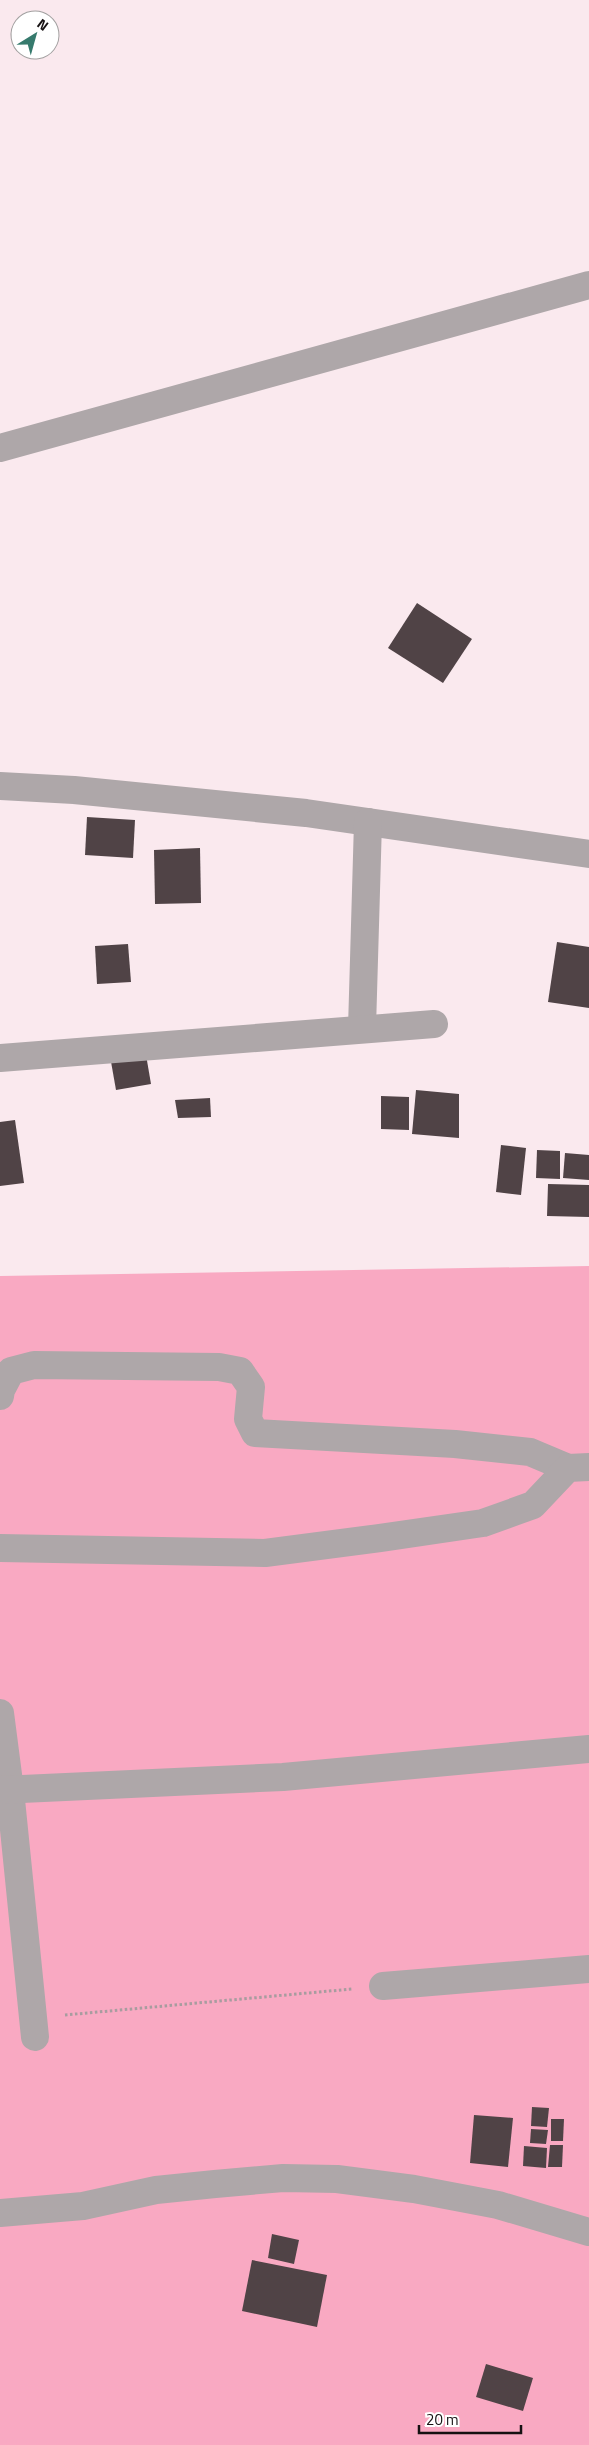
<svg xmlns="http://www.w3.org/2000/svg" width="589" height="2445" font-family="'Titillium Web',sans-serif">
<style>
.green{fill:#f9a9c2}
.building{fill:#504346}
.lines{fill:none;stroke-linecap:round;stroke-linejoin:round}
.path{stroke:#a89c9f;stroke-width:3;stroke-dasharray:2.5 2.5;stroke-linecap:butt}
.minor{stroke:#aea7a9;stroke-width:28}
</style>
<rect width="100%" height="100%" fill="#fae9ee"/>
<path class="green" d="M589 1266V2445H0V1276Z"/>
<g class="building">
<path d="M417 603 472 639 443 683 388 648Z"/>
<path d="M87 817 135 820 133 858 85 855Z"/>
<path d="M200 848 201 903 155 904 154 850Z"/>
<path d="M557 942 589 947V1008L548 1002Z"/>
<path d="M128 944 131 982 97 984 95 946Z"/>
<path d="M145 1049 151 1084 116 1090 110 1056Z"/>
<path d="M416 1090 459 1094V1138L412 1134Z"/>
<path d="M381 1096 409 1097V1130L381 1129Z"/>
<path d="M210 1098 211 1117 178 1118 175 1100Z"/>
<path d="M15 1120 24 1183 0 1186V1122Z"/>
<path d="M501 1145 526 1148 521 1195 496 1192Z"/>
<path d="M537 1150 560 1151V1179L536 1178Z"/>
<path d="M565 1153 589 1155V1180L563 1178Z"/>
<path d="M548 1184 589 1185V1217L547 1216Z"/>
<path d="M532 2107 549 2108 547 2127 531 2126Z"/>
<path d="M474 2115 513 2118 508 2167 470 2163Z"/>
<path d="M551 2119H564L563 2141H551Z"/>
<path d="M531 2129 548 2130 546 2144 530 2143Z"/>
<path d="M550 2145H563L562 2167H548Z"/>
<path d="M524 2146 547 2148 546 2168 523 2166Z"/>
<path d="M272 2234 299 2240 294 2264 268 2258Z"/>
<path d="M252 2260 327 2275 317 2327 242 2311Z"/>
<path d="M486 2364 533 2378 523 2411 476 2397Z"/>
</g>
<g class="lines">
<path class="path" d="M65 2015 352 1989"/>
<g class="minor">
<path d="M0 448 589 285"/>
<path d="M0 786 74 790 306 813 589 854"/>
<path d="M362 1028 368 822"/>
<path d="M0 1058 434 1024"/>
<path d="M0 1396 1 1390 11 1371 34 1365 219 1367 240 1371 251 1387 248 1419 255 1433 455 1444 530 1452 568 1468"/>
<path d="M0 1548 265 1553 380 1538 483 1523 533 1505 568 1468 589 1467"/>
<path d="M0 1713 10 1790 35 2037"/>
<path d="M0 1790 283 1777 589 1749"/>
<path d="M383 1986 589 1969"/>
<path d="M0 2213 83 2206 156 2190 215 2184 283 2178 337 2179 414 2189 498 2205 589 2232"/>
</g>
</g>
<g transform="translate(35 35) rotate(37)"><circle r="24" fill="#ffffff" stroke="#a2a0a0"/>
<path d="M0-4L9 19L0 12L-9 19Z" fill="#367a6d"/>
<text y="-8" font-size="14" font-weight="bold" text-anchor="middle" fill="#161112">N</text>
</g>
<path d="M419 2425v8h102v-8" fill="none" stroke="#161112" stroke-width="2.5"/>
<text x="426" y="2425" font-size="15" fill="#161112" stroke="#ffffff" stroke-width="4" paint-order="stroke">20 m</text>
</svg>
